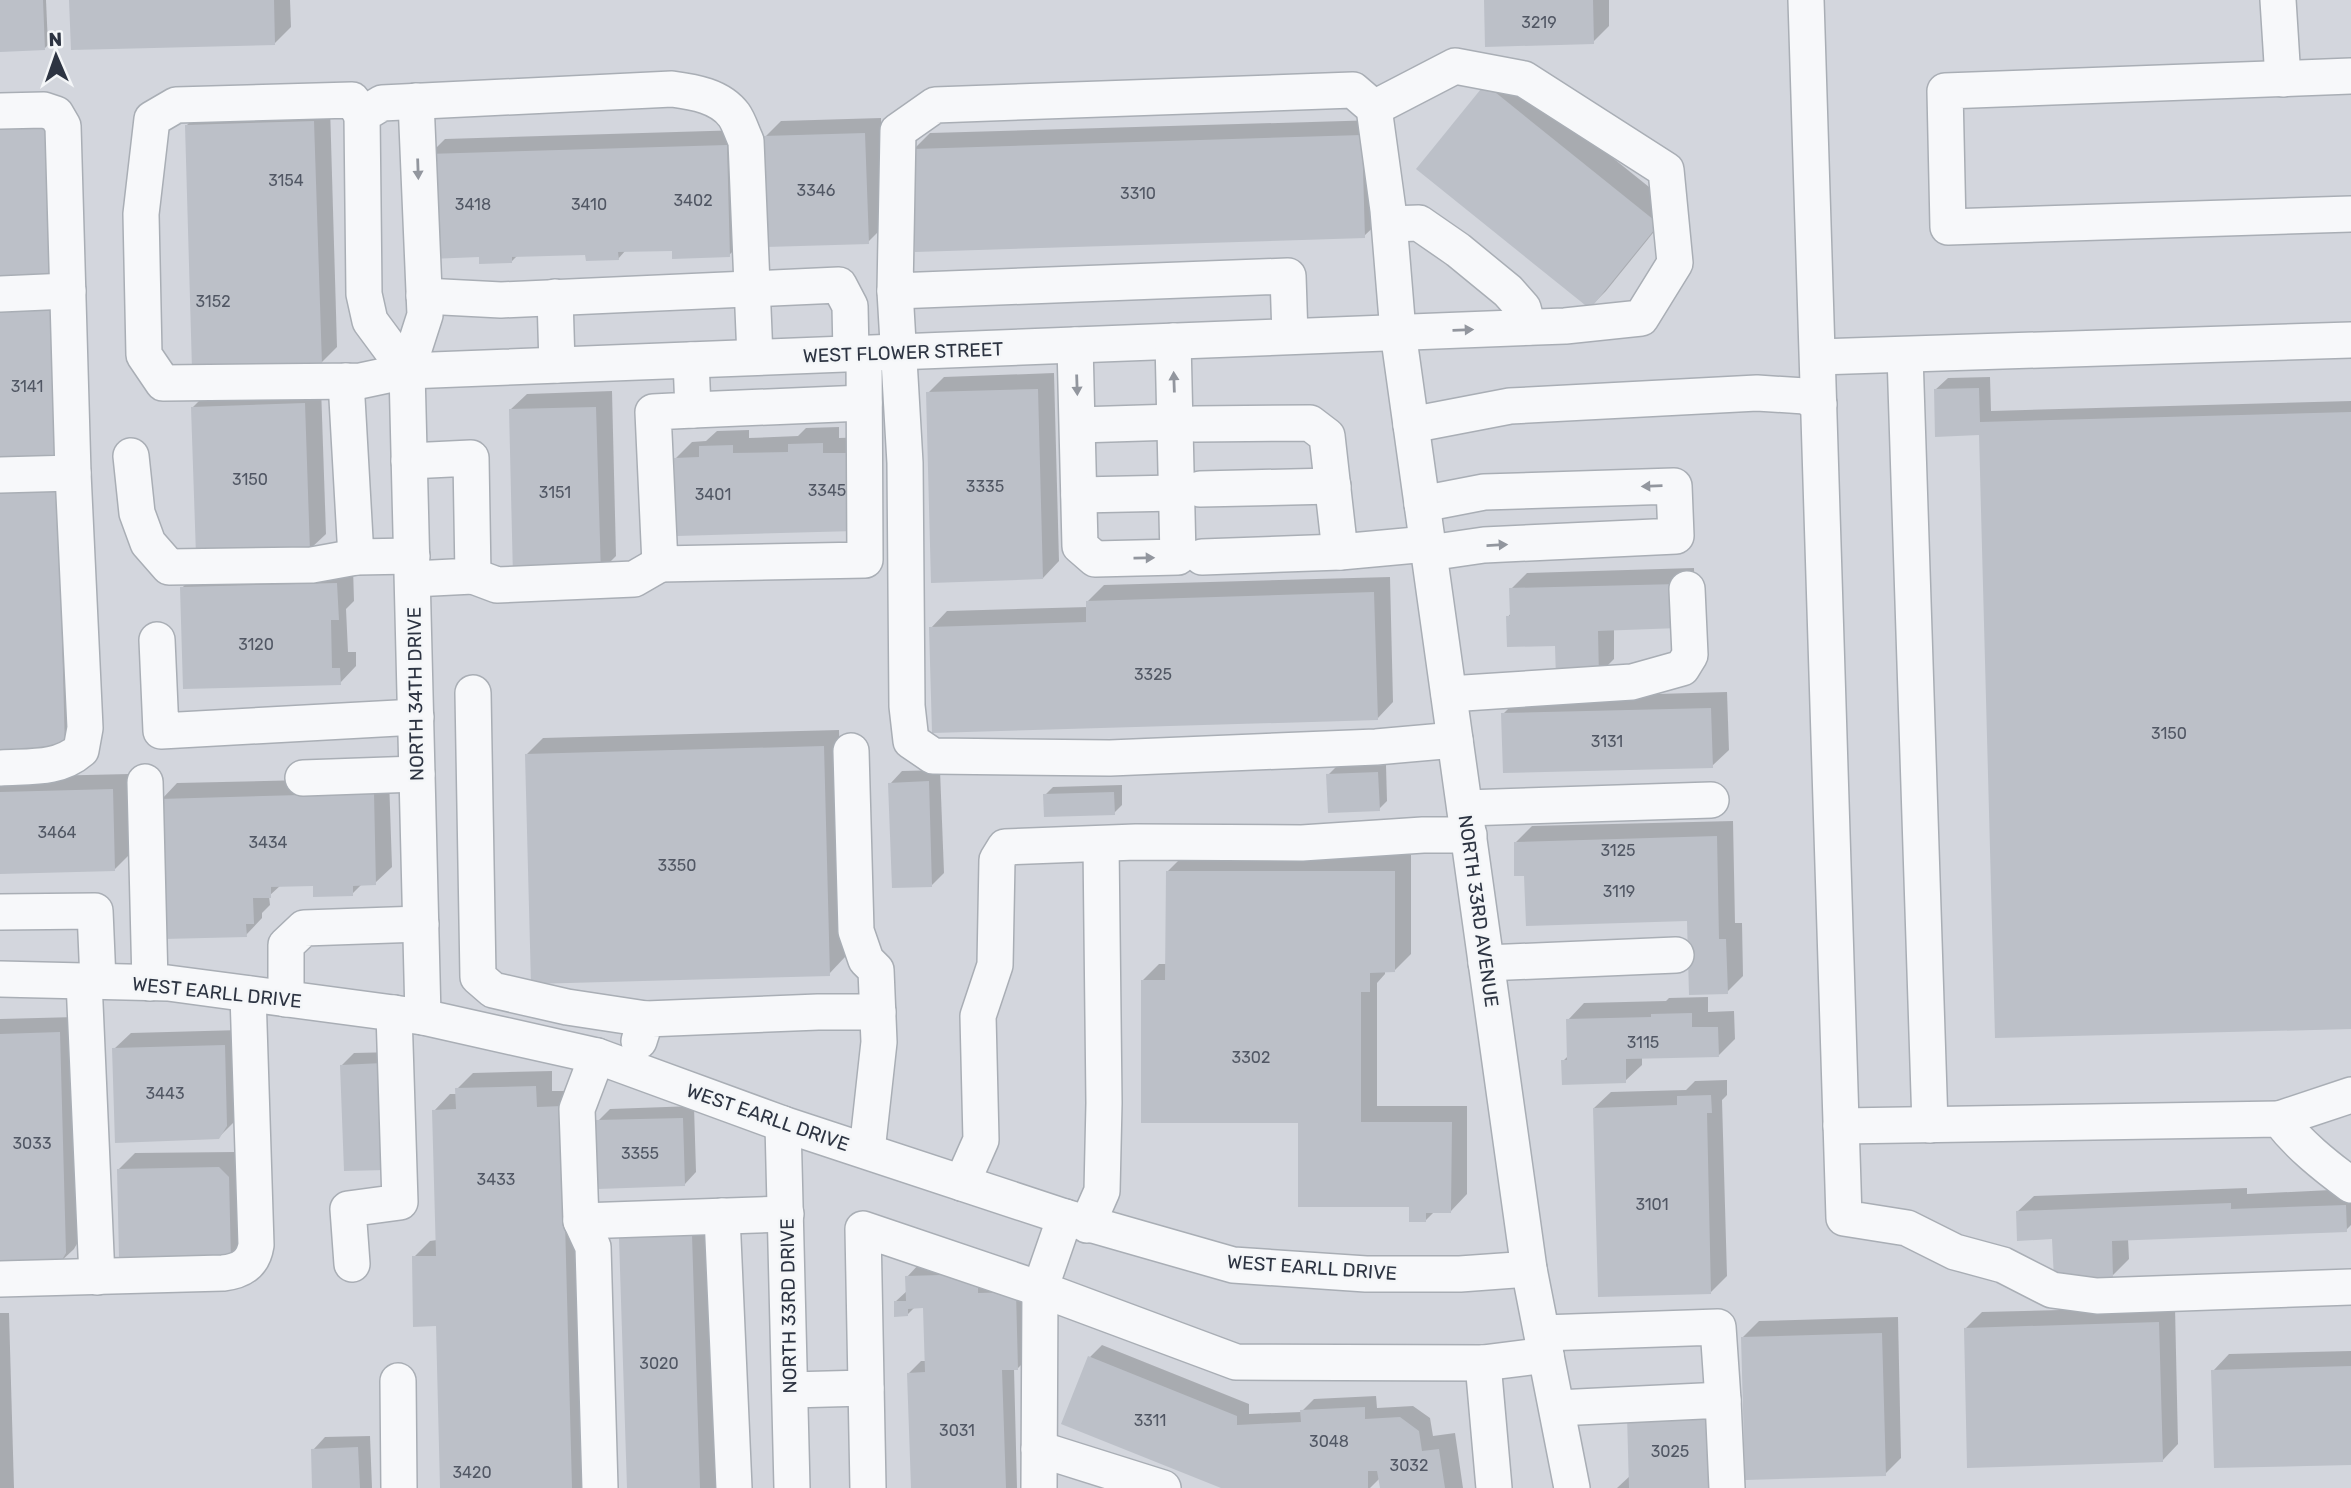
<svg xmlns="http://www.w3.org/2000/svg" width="2351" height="1488" font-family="Rubik,sans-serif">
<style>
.built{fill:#d3d6dd}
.shadow{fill:#0003}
.building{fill:#bcc0c8}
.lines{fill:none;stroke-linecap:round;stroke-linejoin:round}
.minor-casing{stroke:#a9aeb5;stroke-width:38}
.minor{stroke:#f7f8fa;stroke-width:35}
.oneway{fill:#92969e}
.labels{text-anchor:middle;stroke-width:5;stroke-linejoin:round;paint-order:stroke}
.number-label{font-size:16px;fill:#515764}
.street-label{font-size:19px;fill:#2d3442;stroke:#f4f6f8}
</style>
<rect width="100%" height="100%" fill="#e4e7eb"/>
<rect class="built" x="0" y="0" width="2351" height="1488"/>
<g class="shadow">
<path d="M0 0H46L48 45 45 48 0 51Z"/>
<path d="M71 0H290L291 27 275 43Z"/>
<path d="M1485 0H1609V26L1593 42Z"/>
<path d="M1502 69 1674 207 1606 291 1590 307 1418 169Z"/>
<path d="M330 106 337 347 321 363 186 126 203 109Z"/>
<path d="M61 107 65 259 49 275 0 108Z"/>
<path d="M881 118 884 226 868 242 765 137 781 121Z"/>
<path d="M1378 120 1381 220 1364 236 914 149 930 133Z"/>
<path d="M743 130 746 239 729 255 674 249 626 250 618 259 587 253 518 255 511 262 480 256 429 155 445 139Z"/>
<path d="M1054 373 1059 561 1043 578 928 393 944 377Z"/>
<path d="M1990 377 1991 411 2351 401V1027L1981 433 1935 390 1948 378Z"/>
<path d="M321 387 326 534 309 550 193 407 209 391Z"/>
<path d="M612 391 616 556 600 572 510 410 527 394Z"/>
<path d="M839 427V438L869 437 871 513 676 458 692 442 706 441 717 431 749 430V438L798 436 806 428Z"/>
<path d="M74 468 81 730 65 747 0 749Z"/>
<path d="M353 567 354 601 346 609 348 652H356V666L340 683 182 588 198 571Z"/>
<path d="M1694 568 1695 610 1614 628V659L1598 675 1557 644 1508 617 1511 613V589L1527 573Z"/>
<path d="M1390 577 1393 702 1377 719 931 628 947 611 1088 607 1087 602 1104 585Z"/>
<path d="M1727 692 1729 750 1712 766 1503 714 1519 698Z"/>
<path d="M839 730 845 957 829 974 527 754 543 738Z"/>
<path d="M1386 765 1387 801 1379 809 1328 775 1336 767Z"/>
<path d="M940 770 944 873 932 885 890 784 902 771Z"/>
<path d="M129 774 131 853 115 869 0 872V777Z"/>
<path d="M389 778 392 867 375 883 362 884 352 894 314 884 281 885 269 896 270 905 262 913V918L246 935 161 800 177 783Z"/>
<path d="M1122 785V805L1114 813 1045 795 1053 787Z"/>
<path d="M1733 821 1735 923H1742L1743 976 1727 992 1688 919 1526 874 1515 843 1532 826Z"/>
<path d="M1184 855H1411V954L1394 971H1385V974L1377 983V1106H1467V1194L1451 1211H1435L1425 1221 1411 1205 1300 1122 1143 980 1159 964H1167V872Z"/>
<path d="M1708 997V1012L1734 1011 1735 1039 1719 1055 1642 1057V1065L1625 1081 1563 1061 1569 1055 1568 1020 1584 1003 1666 1001 1669 998Z"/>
<path d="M76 1017 82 1235 74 1249 57 1265 0 1267V1019Z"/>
<path d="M241 1030 235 1121 219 1137 114 1049 131 1033Z"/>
<path d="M395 1052 386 1168 342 1065 354 1053Z"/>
<path d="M552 1071V1091H578L588 1488H442L438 1325 414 1257 430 1241 437 1240 434 1111 450 1094H457V1089L473 1073Z"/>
<path d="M1727 1080V1095L1722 1100 1727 1276 1711 1292 1594 1108 1611 1092 1686 1090 1695 1081Z"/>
<path d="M694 1106 696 1172 684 1185 598 1121 610 1109Z"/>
<path d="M235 1152 244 1160 246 1243 230 1259 118 1170 135 1153Z"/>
<path d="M2247 1188V1194L2351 1189V1225L2346 1230 2128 1239 2129 1259 2113 1275 2017 1212 2034 1196Z"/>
<path d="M707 1220 716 1488H628L620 1239 637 1222Z"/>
<path d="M919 1264 1027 1280 1030 1356 1018 1368H1014L1017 1488H913L909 1373 921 1361H926L925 1306 915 1307 907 1315 895 1302 908 1290 907 1277Z"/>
<path d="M2175 1307 2178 1444 2162 1461 1966 1328 1982 1312Z"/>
<path d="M0 1313H9L14 1488H0Z"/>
<path d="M1898 1317 1901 1458 1885 1474 1743 1337 1759 1321Z"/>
<path d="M1102 1345 1249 1404V1414L1301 1412 1314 1399 1376 1396 1377 1408 1413 1406 1430 1418 1433 1436 1455 1433 1463 1488H1382L1380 1478 1370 1488H1226L1090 1357Z"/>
<path d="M2351 1351V1463L2213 1371 2229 1354Z"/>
<path d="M370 1436 372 1488H314L313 1450 325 1437Z"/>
<path d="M1631 1475 1728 1488H1617Z"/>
</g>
<g class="building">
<path d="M0 0H43L45 50 0 52Z"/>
<path d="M69 0H274L275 45 71 50Z"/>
<path d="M1484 0H1593L1594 44 1485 47Z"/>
<path d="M1485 84 1659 224 1590 309 1416 169Z"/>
<path d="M314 121 322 365 192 369 185 125Z"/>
<path d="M45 122 49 277 0 278V123Z"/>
<path d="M865 133 869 244 766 247 763 136Z"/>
<path d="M1362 135 1365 238 915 252 912 149Z"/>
<path d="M727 145 730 257 672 259V251L618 252 619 260 586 261 585 255 512 257V263L479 264V257L430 259 427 154Z"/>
<path d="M52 308 56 463 0 464V309Z"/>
<path d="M1979 388 1980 422 2351 412V1029L1995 1038 1979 435 1935 437 1934 389Z"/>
<path d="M1038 389 1043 579 931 583 926 392Z"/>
<path d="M305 403 310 552 196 555 191 407Z"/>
<path d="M596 407 601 574 513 577 509 409Z"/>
<path d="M823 443V453H853L855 531 676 536 674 458 699 457V446L733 445V453L788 452V444Z"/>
<path d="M58 484 65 748 0 750V485Z"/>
<path d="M337 583 339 620H331L332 668H340L341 685 183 689 180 587Z"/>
<path d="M1678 584 1679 628 1598 631 1599 677 1556 678 1555 646 1507 647 1506 616H1510L1509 588Z"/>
<path d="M1374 592 1378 720 932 733 929 627 1086 622V601Z"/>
<path d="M1711 708 1713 768 1503 773 1501 713Z"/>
<path d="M824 746 830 976 531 984 525 754Z"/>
<path d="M1378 772 1380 811 1328 813 1326 774Z"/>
<path d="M929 781 932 887 892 888 888 783Z"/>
<path d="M113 789 115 871 0 874V792Z"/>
<path d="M1114 792 1115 815 1044 817 1043 794Z"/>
<path d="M374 793 376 885 353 886V896L313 897V886L271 887V898H253L254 924H246L247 937 163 939 159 799Z"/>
<path d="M1717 836 1719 939H1726L1728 994 1689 995 1687 921 1526 926 1524 876H1514V842Z"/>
<path d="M1166 871H1395V972L1370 973V992H1361V1122H1452L1451 1213H1426V1222H1409V1207H1298V1123H1141V980H1165Z"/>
<path d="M1692 1013V1027H1718L1719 1057 1626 1059V1083L1562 1085 1561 1060H1567L1566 1019 1651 1017V1014Z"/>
<path d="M60 1032 66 1253 58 1267 0 1269V1034Z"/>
<path d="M225 1045 227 1126 219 1139 115 1143 112 1048Z"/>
<path d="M383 1063 387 1170 344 1171 340 1065Z"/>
<path d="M536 1086 537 1107 562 1106 572 1488H440L436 1326 413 1327 412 1256H436L432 1110 456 1109 455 1088Z"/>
<path d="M1711 1095 1712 1113H1707L1711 1294 1598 1297 1593 1108 1677 1105V1096Z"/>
<path d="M683 1118 685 1186 597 1189 596 1120Z"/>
<path d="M219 1167 229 1177 231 1261 127 1264 119 1257 117 1169Z"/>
<path d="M2231 1203V1209L2346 1205 2347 1232 2112 1241 2113 1277 2054 1279 2052 1239 2017 1241 2016 1211Z"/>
<path d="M692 1235 700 1488H627L619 1238Z"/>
<path d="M978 1274V1293L1016 1292 1018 1370H1002L1006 1488H911L907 1373 925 1372 923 1308 908 1309V1316L894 1317V1301H906L905 1276Z"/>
<path d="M2159 1322 2163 1462 1967 1468 1964 1328Z"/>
<path d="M1882 1333 1886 1476 1745 1480 1741 1337Z"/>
<path d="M1088 1356 1237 1416V1425L1301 1422 1300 1410 1365 1407V1419L1400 1417 1419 1431 1422 1451 1439 1449 1445 1488H1380L1377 1471H1368V1488H1221L1061 1424Z"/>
<path d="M2351 1366V1465L2214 1468 2211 1370Z"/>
<path d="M1710 1412 1712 1488H1629L1627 1415Z"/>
<path d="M358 1447 360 1488H312L311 1449Z"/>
</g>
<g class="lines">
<g class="minor-casing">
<g id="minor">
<path d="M1806 0 1844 1218 1907 1228 1955 1252 2003 1265 2052 1290 2097 1296 2351 1287"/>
<path d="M2278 0 2283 79"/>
<path d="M2351 76 1945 91 1948 227 2351 214"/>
<path d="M416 101 425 315 407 371 423 1017"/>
<path d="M0 111 44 110 56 114 63 126 73 473 0 475"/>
<path d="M362 115 352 100 176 105 152 119 141 214 144 355 163 383 360 381 407 371 1565 326 1641 318 1675 263 1666 170 1524 79 1455 66 1374 108"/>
<path d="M1390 224 1419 223 1458 250 1508 291 1523 308 1528 327"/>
<path d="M895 291 905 463 907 706 911 741 933 756 1110 758 1376 747 1455 740"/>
<path d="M0 294 68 291"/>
<path d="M424 296 501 300 839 285 850 306 851 354"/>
<path d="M555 297 557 365"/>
<path d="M1290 336 1288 276 895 291 898 131 935 105 1353 90 1374 108 1388 210 1398 332 1529 1269 1572 1488"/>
<path d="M1075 345 1080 546 1095 559 1178 557 1173 341"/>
<path d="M1905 355 1930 1125"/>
<path d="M1818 357 2351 340"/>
<path d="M691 360 693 410 653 412 660 564 865 560 864 353"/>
<path d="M407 371 370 321 364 294 362 115 382 103 672 89C694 92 720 96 734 115 739 122 742 133 746 141L755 357"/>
<path d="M346 381 356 557 412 556"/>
<path d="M693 410 864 403"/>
<path d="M1195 424 1310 423 1327 436 1340 552 1427 544"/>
<path d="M1078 425 1175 422"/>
<path d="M1411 425 1510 406 1757 393 1805 396 1819 404"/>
<path d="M131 456 137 513 148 543 169 567 312 565 356 557"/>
<path d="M409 461 471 458 473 576 413 579"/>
<path d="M1200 489 1333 486"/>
<path d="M1079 495 1176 493"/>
<path d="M1422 504 1484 492 1674 486 1676 536 1484 545 1429 553"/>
<path d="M1202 557 1340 552"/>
<path d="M473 576 497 585 634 579 660 564"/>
<path d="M157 640 161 731 416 717"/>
<path d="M473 693 478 977 493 990 567 1007 646 1019"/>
<path d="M1449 694 1632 682 1682 668 1690 655 1687 589"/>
<path d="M851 751 856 931 866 960 876 970 879 1042 867 1151"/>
<path d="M0 768C29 766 58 770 81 750L85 728 73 473"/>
<path d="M303 778 417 774"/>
<path d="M145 782 150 983"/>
<path d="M1465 808 1711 800"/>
<path d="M0 912 95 911 98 981"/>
<path d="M1486 963 1676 955"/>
<path d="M0 979 168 983 423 1017 597 1056 783 1124 1065 1217 1233 1265 1366 1274H1460L1529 1269"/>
<path d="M84 981 97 1277"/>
<path d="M286 999V945L304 928 421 924"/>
<path d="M639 1041 646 1019 818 1012H878"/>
<path d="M597 1056 577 1109 581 1221 593 1247 600 1488"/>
<path d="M2279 1119 2351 1095"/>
<path d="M783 1124 792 1488"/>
<path d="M1841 1126 2279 1119C2299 1145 2324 1165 2351 1185"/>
<path d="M962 1183 981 1140 978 1016 995 965 997 860 1005 847 1136 842 1302 843 1423 835H1469"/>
<path d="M722 1216 734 1488"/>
<path d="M581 1221 786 1214"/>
<path d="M1087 1225 1102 1191 1104 1103 1101 844"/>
<path d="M352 1264 348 1209 400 1202 394 1013"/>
<path d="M0 1279 223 1273C241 1271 253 1264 256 1245L248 994"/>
<path d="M1542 1333 1718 1327 1723 1400"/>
<path d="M1483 1363 1494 1488"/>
<path d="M398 1381 399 1488"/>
<path d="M790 1390 866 1388"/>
<path d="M1557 1408 1723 1400 1727 1488"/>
<path d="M1039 1449 1163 1488"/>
<path d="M868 1488 863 1229 1040 1289 1236 1362 1483 1363 1546 1355"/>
<path d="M1039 1488 1040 1289 1065 1217"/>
</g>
</g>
<use href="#minor" class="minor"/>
</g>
<defs><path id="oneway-solid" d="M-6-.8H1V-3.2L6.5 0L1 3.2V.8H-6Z" transform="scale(1.75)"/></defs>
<g class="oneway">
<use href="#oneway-solid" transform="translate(418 169) rotate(88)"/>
<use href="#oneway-solid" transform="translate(1463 330) rotate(-2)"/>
<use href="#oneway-solid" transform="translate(1174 382) rotate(-92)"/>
<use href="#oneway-solid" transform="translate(1077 385) rotate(88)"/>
<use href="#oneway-solid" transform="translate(1652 486) rotate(178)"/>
<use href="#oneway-solid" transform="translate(1497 545) rotate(-3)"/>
<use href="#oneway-solid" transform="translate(1144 558) rotate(-1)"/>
</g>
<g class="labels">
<g class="number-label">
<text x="1539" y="28">3219</text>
<text x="286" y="186">3154</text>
<text x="816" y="196">3346</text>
<text x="1138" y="199">3310</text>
<text x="693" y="206">3402</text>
<text x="473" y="210">3418</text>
<text x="589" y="210">3410</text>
<text x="213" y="307">3152</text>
<text x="27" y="392">3141</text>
<text x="250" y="485">3150</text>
<text x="985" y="492">3335</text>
<text x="827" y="496">3345</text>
<text x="555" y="498">3151</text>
<text x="713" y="500">3401</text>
<text x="256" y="650">3120</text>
<text x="1153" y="680">3325</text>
<text x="2169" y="739">3150</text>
<text x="1607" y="747">3131</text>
<text x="57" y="838">3464</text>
<text x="268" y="848">3434</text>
<text x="1618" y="856">3125</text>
<text x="677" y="871">3350</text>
<text x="1619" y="897">3119</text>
<text x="1643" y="1048">3115</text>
<text x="1251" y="1063">3302</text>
<text x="165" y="1099">3443</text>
<text x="32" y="1149">3033</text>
<text x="640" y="1159">3355</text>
<text x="496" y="1185">3433</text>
<text x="1652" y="1210">3101</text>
<text x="659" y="1369">3020</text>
<text x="1150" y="1426">3311</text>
<text x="957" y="1436">3031</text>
<text x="1329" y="1447">3048</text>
<text x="1670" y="1457">3025</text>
<text x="1409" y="1471">3032</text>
<text x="472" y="1478">3420</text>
</g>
<g class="street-label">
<text transform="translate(903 352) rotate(-2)" y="7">WEST FLOWER STREET</text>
<text transform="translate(415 694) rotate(-91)" y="7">NORTH 34TH DRIVE</text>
<text transform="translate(1479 911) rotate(82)" y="7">NORTH 33RD AVENUE</text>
<text transform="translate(217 992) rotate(6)" y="7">WEST EARLL DRIVE</text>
<text transform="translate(768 1117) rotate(19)" y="7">WEST EARLL DRIVE</text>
<text transform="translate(1312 1267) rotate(4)" y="7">WEST EARLL DRIVE</text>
<text transform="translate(788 1306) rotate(-91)" y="7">NORTH 33RD DRIVE</text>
</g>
</g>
<g transform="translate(56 56) rotate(358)" stroke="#f4f6f8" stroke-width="5" paint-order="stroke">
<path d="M0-5L12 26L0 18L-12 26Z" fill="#2d3442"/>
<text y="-10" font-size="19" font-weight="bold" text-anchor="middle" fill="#2d3442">N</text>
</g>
</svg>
